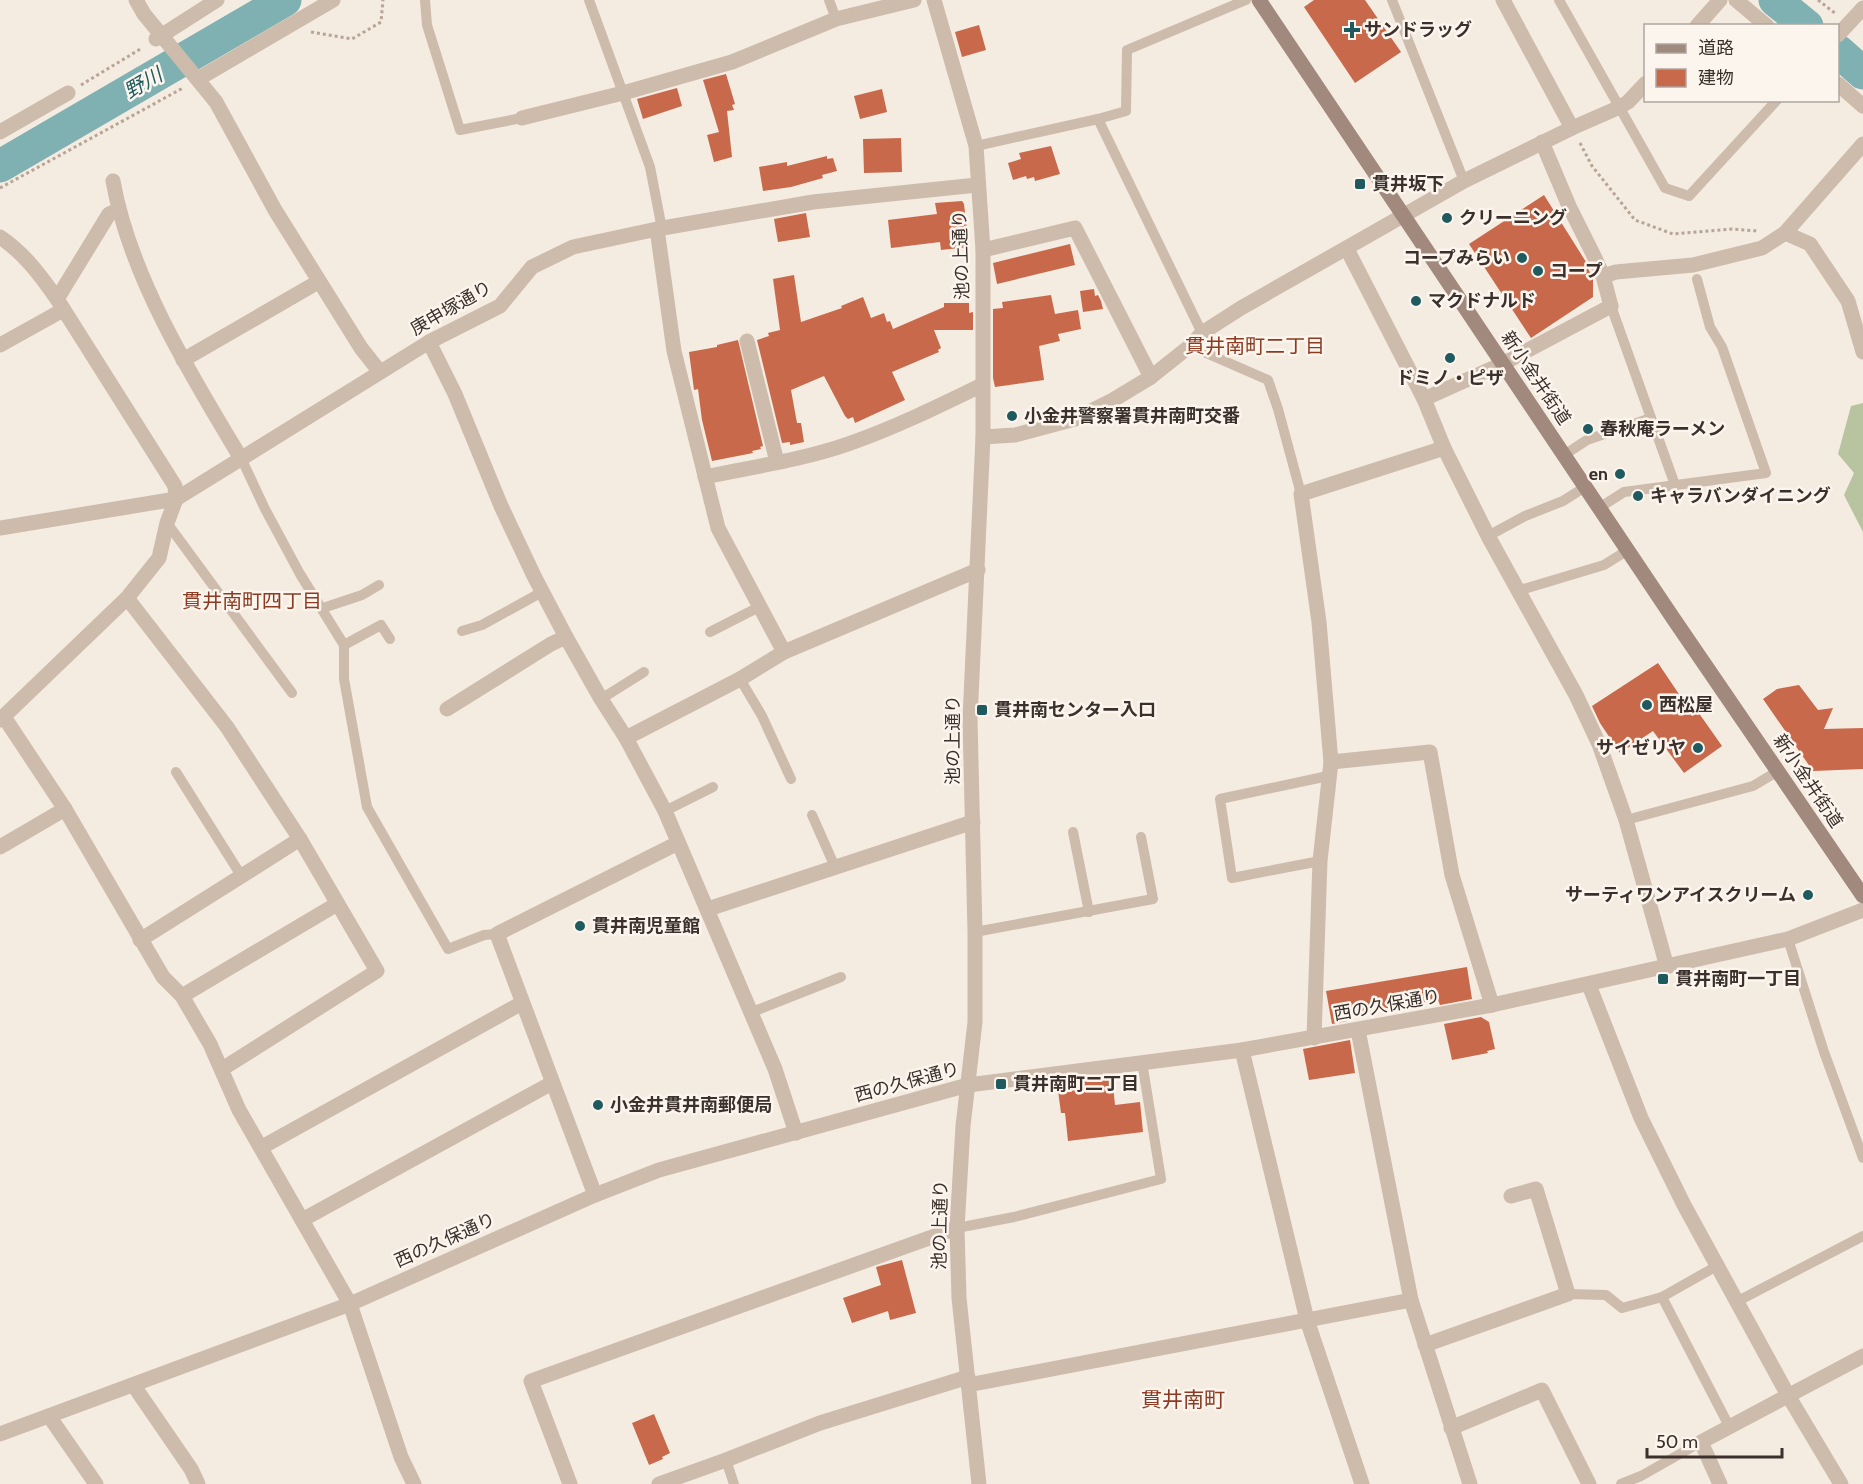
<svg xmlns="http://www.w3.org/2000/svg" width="1863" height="1484" font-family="Cabin,'Noto Sans JP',sans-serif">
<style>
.green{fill:#b8c4a0}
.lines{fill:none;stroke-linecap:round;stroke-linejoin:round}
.river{stroke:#7fb0b2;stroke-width:33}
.building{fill:#c8694b}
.path{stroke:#b9a596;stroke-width:3;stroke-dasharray:3 3;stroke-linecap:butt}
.lane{stroke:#cdbbac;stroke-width:10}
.street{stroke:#cdbbac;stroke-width:15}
.secondary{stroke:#a18a7d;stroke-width:15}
.poi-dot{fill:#1f5a5e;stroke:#fbf5ee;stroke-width:2}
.labels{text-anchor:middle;stroke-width:5;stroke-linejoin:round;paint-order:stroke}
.poi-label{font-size:18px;font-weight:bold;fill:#3b302b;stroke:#fbf5ee;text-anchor:start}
.street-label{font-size:18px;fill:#3b302b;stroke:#fbf5ee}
.water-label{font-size:20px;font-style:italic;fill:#1f5a5e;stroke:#fbf5ee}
.neighbourhood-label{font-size:20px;fill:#8c3b22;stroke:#fbf5ee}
.quarter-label{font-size:21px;fill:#8c3b22;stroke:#fbf5ee}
</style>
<rect width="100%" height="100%" fill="#f4ebe1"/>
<path class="green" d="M1863 403V532L1844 495 1854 473 1838 454 1851 406Z"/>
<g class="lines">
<g class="river">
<path d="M1775 0 1807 26"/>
<path d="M1838 51 1863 73"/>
<path d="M0 166 285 0"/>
</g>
</g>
<g class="building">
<path d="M1314 0H1365L1401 52 1355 83 1304 7Z"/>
<path d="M979 25 986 50 962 57 955 32Z"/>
<path d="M726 74 735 104 732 105 734 110 727 111 732 157 714 162 707 135 719 132 703 80Z"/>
<path d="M677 88 682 106 643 119 637 99Z"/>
<path d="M882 89 887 112 860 119 854 96Z"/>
<path d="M901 138 902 172 864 173 863 139Z"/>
<path d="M1051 146 1060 174 1035 181 1034 177 1027 179 1026 176 1013 180 1008 163 1021 159 1019 153Z"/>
<path d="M827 156V159L833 158 837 171 822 175 823 178 791 187 763 191 759 167 787 162V166Z"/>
<path d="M1544 195 1586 262V265L1593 278V297L1531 338 1469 244Z"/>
<path d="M962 201 964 204 969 247 941 250 940 242 891 248 888 220 937 214 935 203Z"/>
<path d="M806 213 810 237 778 242 774 219Z"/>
<path d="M1070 244 1075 265 997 284 993 263Z"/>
<path d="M794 275 801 322 842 308 841 306 863 297 871 318 884 313 887 322 890 321 893 329 944 307V303H969V313L973 312V330H934L941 348 938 350 939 352 892 372 905 400 855 423 853 417 848 419 845 416 824 376 791 390 797 423H801L804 442 790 445V442L782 443 757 340 769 336 768 333 780 330 773 279Z"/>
<path d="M1094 289 1095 296 1098 295 1101 301 1103 309 1083 312 1080 291Z"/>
<path d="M1051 295 1055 314 1078 310 1081 329 1058 334 1060 341 1039 346 1044 380 995 387 993 378V309L1003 308 1002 302Z"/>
<path d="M738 340 763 446 760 447 761 449 752 451 753 453 712 461 702 420 698 389 694 390 689 352 717 347V345Z"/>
<path d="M1658 663 1691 712 1696 709 1722 746 1684 773 1653 731 1620 753 1600 723 1592 706Z"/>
<path d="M1799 685 1818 710 1833 708 1824 729 1863 728V769L1813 771 1763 699 1777 689Z"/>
<path d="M1467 967 1472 999 1440 1005 1438 1000 1346 1015 1347 1021 1332 1024 1326 991Z"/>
<path d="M1481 1017 1489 1022 1495 1049 1487 1051 1488 1053 1452 1060 1444 1024Z"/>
<path d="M1350 1040 1355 1073 1309 1080 1303 1049Z"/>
<path d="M1112 1076 1115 1105 1140 1102 1143 1132 1068 1141 1065 1113H1061L1057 1083Z"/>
<path d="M902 1260 916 1313 890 1320 888 1311 852 1323 843 1298 881 1285 876 1267Z"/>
<path d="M654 1414 670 1453 662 1457 663 1459 649 1465 632 1423Z"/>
</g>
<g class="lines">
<g class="path">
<path d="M1818 0 1836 14"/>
<path d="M311 32 352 39 381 22 383 0"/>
<path d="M81 85 142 48"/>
<path d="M1580 143 1592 166 1635 220 1673 234 1732 229 1758 231"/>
<path d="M0 188 183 88"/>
</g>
<g class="lane">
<path d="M425 0 427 25 460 130 522 118"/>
<path d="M589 0 650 167 662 229"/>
<path d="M829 0 836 19"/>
<path d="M1392 0 1464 181"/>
<path d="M1559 0 1665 188 1689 196 1777 100"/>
<path d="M1098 119 1202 333"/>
<path d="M976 146 1098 119 1126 111 1127 50 1246 0"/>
<path d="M1611 306 1675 485"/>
<path d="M1190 346 1268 380 1278 409 1301 494"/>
<path d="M1564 455 1587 440 1651 418"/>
<path d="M242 460 265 509 300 574 344 645V679L367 807 448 949 484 935 497 934"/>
<path d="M1599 508 1624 492 1766 473 1722 347 1710 327 1697 279"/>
<path d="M167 523 292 693"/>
<path d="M1488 536 1525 516 1563 501 1585 487"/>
<path d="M1517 591 1604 565 1628 550"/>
<path d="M323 608 362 595 379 585"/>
<path d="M462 631 482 625 542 592"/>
<path d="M710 632 759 607"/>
<path d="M344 645 381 625 390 639"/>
<path d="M740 679 762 716 791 779"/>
<path d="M601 699 644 672"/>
<path d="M176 772 242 877"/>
<path d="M665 811 713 787"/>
<path d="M812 815 835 867"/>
<path d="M1626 820 1753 786 1778 771"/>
<path d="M1073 832 1089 912"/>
<path d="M1320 861 1232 878 1220 799 1328 776"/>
<path d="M975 932 1153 899 1141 837"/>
<path d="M1788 939 1824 1052 1863 1158"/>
<path d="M752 1012 841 977"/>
<path d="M957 1228 1014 1217 1161 1179 1142 1062"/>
<path d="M1568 1294 1606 1295 1622 1308 1662 1297 1717 1266"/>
<path d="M1662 1297 1729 1426"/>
<path d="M1736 1302 1863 1236"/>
<path d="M726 1460 734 1484"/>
<path d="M1621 1484 1641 1476 1701 1442"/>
</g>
<g class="street">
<path d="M136 0 144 14 216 102 275 210 361 348 380 372"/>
<path d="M934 0 976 146 983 250V437L970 719 975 932V1022L963 1126 957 1228 959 1298 979 1484"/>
<path d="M1503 0 1572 128"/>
<path d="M1736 0 1767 26"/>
<path d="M1697 26 1720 0"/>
<path d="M1838 35 1863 8"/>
<path d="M156 39 217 0"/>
<path d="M198 79 333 0"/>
<path d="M1838 84 1863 106"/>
<path d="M522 118 623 93 732 62 836 19 914 0"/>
<path d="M0 132 68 93"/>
<path d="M113 181C130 277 192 377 242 460"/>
<path d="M657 229 674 351 718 528 784 652"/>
<path d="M1785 233 1810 244 1848 301 1863 352"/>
<path d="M0 237C24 253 41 276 57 299L175 486 176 499 167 523 159 558 127 598 0 720"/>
<path d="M1347 249 1424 399 1444 448 1488 536 1576 695 1599 744 1626 820 1667 967"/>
<path d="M983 250 1075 228 1151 377"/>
<path d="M1603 276 1616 272 1693 265 1762 248 1785 233 1863 144"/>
<path d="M57 299 109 214 118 210"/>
<path d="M747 341 777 462"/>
<path d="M429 342 455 394 501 506 534 576 566 637 601 699 626 738 665 811 775 1069 796 1133"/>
<path d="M0 345 63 310"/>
<path d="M183 360 318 282"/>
<path d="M1424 399 1502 364 1611 306 1603 276 1595 258 1569 206 1542 142"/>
<path d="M983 437 1015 435 1075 419 1113 400 1151 377 1190 346 1202 333 1241 308 1464 181 1572 128 1620 107 1628 102 1646 83"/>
<path d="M705 477C752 467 802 460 848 444 894 428 939 406 982 385"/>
<path d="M0 528 176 499 429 342 500 306 532 267 573 247 657 229 813 202 977 185"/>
<path d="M127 598 227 727 300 839 377 971 222 1069"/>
<path d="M447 709 551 644 566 637"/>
<path d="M4 717 65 809 163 977 182 996 210 1044 239 1110 350 1304 401 1457 414 1484"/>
<path d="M626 738 740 679 784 652 978 570"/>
<path d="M1331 762 1430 752 1452 875 1492 1005"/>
<path d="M0 847 65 809"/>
<path d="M708 909 973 822"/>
<path d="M140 940 300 839"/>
<path d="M1589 985 1641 1118 1684 1205 1789 1397 1841 1484"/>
<path d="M182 996 337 904"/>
<path d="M1358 1030 1411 1300 1470 1484"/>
<path d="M1314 1038 1320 861 1331 762 1319 622 1301 494 1444 448"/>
<path d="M1242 1050 1307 1320 1362 1484"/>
<path d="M262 1147 522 1003"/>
<path d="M595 1195 497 934 678 843"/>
<path d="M302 1220 552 1083"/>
<path d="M1425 1345 1568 1294 1536 1189 1511 1196"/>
<path d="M968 1385 1411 1300"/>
<path d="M134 1386 191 1469 198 1484"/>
<path d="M49 1416 96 1484"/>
<path d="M1451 1428 1542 1390 1589 1484"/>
<path d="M0 1434 350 1304 595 1195 659 1170 968 1085 1242 1050 1492 1005 1788 939 1863 910"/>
<path d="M570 1484 531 1381 957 1228"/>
<path d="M659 1484 726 1460 820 1423 968 1377"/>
<path d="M1720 1484 1701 1442 1863 1356"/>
</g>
<path class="secondary" d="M1259 0 1673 618 1863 896"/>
</g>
<g class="poi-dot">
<path d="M1349 21h6v6h6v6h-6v6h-6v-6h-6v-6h6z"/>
<rect x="1354" y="178" width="12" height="12" rx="3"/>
<circle cx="1447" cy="218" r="6"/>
<circle cx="1522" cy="258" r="6"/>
<circle cx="1538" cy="271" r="6"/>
<circle cx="1416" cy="301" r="6"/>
<circle cx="1450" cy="358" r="6"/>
<circle cx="1012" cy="416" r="6"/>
<circle cx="1588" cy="429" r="6"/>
<circle cx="1620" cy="474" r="6"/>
<circle cx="1638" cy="496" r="6"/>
<circle cx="1647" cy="705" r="6"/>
<rect x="976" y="704" width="12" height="12" rx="3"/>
<circle cx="1698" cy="748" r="6"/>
<circle cx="1808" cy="895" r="6"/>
<circle cx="580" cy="926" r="6"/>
<rect x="1657" y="973" width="12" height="12" rx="3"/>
<rect x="995" y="1078" width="12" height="12" rx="3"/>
<circle cx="598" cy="1105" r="6"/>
</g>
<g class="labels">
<g class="poi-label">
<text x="1364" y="36">サンドラッグ</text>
<text x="1372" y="190">貫井坂下</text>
<text x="1459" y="224">クリーニング</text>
<text x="1510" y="264" text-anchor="end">コープみらい</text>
<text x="1550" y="277">コープ</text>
<text x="1428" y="307">マクドナルド</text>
<text x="1450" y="384" text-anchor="middle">ドミノ・ピザ</text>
<text x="1024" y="422">小金井警察署貫井南町交番</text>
<text x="1600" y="435">春秋庵ラーメン</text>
<text x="1608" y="480" text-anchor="end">en</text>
<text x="1650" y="502">キャラバンダイニング</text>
<text x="1659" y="711">西松屋</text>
<text x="994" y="716">貫井南センター入口</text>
<text x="1686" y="754" text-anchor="end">サイゼリヤ</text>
<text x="1796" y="901" text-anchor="end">サーティワンアイスクリーム</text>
<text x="592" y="932">貫井南児童館</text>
<text x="1675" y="985">貫井南町一丁目</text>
<text x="1013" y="1090">貫井南町二丁目</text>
<text x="610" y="1111">小金井貫井南郵便局</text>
</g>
<g class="street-label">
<text transform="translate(961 255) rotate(-92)" y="6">池の上通り</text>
<text transform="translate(451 308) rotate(-30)" y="6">庚申塚通り</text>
<text transform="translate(1536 378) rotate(56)" y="6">新小金井街道</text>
<text transform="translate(953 740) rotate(-90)" y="6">池の上通り</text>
<text transform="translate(1808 781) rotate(56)" y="6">新小金井街道</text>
<text transform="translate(1387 1005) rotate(-10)" y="6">西の久保通り</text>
<text transform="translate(907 1082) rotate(-15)" y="6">西の久保通り</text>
<text transform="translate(940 1225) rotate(-89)" y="6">池の上通り</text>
<text transform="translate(445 1240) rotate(-24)" y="6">西の久保通り</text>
</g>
<g class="water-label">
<text transform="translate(143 83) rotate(-30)" y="7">野川</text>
</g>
<g class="neighbourhood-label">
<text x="1255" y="353">貫井南町二丁目</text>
<text x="252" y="608">貫井南町四丁目</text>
</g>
<g class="quarter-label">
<text x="1183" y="1407">貫井南町</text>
</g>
</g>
<rect x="1644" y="24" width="195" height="78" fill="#fbf5ee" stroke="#aea6a0" stroke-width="1.5"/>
<rect x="1656" y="44" width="30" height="9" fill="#a18a7d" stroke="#aea6a0" stroke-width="1.5"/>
<text x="1698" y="54" font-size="18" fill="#3b302b">道路</text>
<rect x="1656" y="69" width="30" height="18" fill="#c8694b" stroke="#aea6a0" stroke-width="1.5"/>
<text x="1698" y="84" font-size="18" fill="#3b302b">建物</text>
<path d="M1647 1448v9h135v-9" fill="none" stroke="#3b302b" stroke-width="3"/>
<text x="1656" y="1448" font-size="18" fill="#3b302b" stroke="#fbf5ee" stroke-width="4.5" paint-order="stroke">50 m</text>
</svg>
